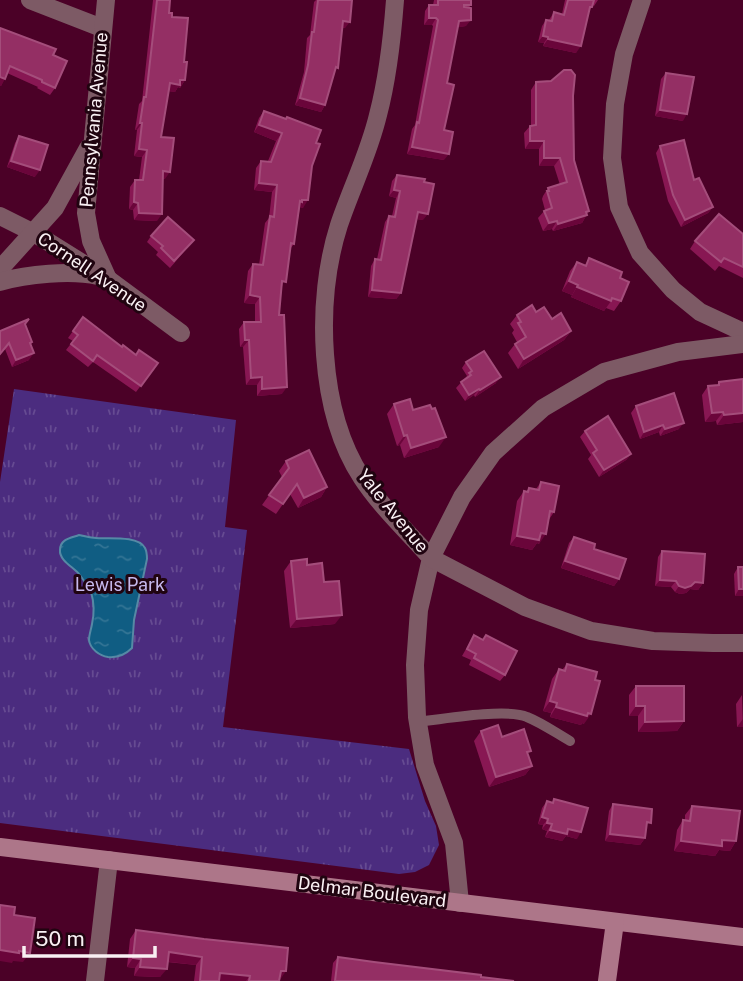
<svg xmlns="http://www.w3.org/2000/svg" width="743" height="981" font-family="'Public Sans',sans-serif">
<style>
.grass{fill:url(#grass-tufts)}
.water{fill:url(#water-ripples);stroke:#5689a5;stroke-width:2}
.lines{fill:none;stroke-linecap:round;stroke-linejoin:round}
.lane{stroke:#7d5a65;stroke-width:10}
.street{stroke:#7d5a65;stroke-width:18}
.secondary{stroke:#ad7689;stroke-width:18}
.wall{fill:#881753}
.shaded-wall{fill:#6a053a}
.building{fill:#942f64;stroke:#a44d7b;stroke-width:2}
.labels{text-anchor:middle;stroke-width:6;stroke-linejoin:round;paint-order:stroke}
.street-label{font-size:18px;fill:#f9f0f3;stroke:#200410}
.park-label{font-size:18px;fill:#c6b8ec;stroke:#200410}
</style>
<defs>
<pattern id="grass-tufts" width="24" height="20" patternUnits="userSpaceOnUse" patternTransform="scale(1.75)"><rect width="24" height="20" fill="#4b2c7f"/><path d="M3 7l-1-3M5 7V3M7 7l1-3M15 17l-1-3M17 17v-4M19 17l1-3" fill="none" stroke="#664b92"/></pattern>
<pattern id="water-ripples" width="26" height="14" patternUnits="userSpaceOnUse" patternTransform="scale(1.75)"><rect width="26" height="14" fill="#105d83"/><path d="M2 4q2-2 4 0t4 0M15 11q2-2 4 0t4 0" fill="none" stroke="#347595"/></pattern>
</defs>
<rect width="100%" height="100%" fill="#4b0127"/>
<path class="grass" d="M14 389 236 420 225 527 247 530 223 727 409 749 425 801 436 826 439 845 429 865 415 872 399 874 0 823V482Z"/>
<path class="water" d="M79 535C85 536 90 538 96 538 108 539 138 535 145 548 147 552 147 555 147 559L134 620 132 648C125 655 118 658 108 657 100 656 90 649 89 640 89 635 91 630 92 624 94 615 94 602 91 592 88 587 83 579 79 574 73 567 59 560 60 550 60 539 71 538 79 535Z"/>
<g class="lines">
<path class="lane" d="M418 722C442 719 507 708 527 717 542 723 556 733 570 741"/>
<g class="street">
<path d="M30 0 102 28"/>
<path d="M106 0 86 213 91 241 108 279"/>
<path d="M395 0C392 40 388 77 378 115 369 153 351 189 339 225 315 300 318 411 362 478 381 507 408 532 431 558L419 610 415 665 417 717 425 765 454 843 460 903"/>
<path d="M642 0 624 54 615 104 612 158 619 207 640 253 673 290 700 312 743 332"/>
<path d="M0 216 34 233 108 279 181 333"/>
<path d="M0 269 55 208 88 148"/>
<path d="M0 282C26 274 72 270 98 276"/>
<path d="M743 344 678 352 604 372 543 408 493 453 462 497 431 558 525 607 591 631 653 641 713 643H743"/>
<path d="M95 981 109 860"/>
</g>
<g class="secondary">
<path d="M0 847 743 937"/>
<path d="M607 981 615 922"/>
</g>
</g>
<g class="wall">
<path d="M153 0H170L169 13 172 17 184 62 185 80 180 88 178 87 175 92 169 91 161 137 165 179H163L157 221 134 220 133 210 129 209 130 187 135 180H139L142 157 134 156 137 130H135L139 104 142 101Z"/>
<path d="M316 0H352L345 28H342L334 73 325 105 321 112 295 105 304 72 307 38 310 35 314 2Z"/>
<path d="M434 0H471L466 26 458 27 447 83 444 130V160L407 154 412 129 415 125 433 26 432 25H424L425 11 429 5H433Z"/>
<path d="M565 0H598L594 6 593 5 588 12 576 53 543 46 544 43 538 42 542 26 546 20H549L554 12 562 14Z"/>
<path d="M0 28 53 55 55 88 50 95 37 88 38 87 7 73 1 86Z"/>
<path d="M666 73 683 121 655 116 661 79Z"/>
<path d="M536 82 573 96 574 160 587 214 582 223 553 231 552 229 543 231 538 218 545 210 542 199 543 196 548 188 560 185 554 166H539V149H525L524 133 530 126H531V90Z"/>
<path d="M264 111 316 143 303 208 300 207 294 244 290 249 282 287 279 315 282 394 257 396V385H246L243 347H240L239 329 244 322H255V304L244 303 248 271 253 264 259 265 265 223 269 218 272 192 254 190 256 168 261 161H268L276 141 254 132 259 118Z"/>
<path d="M19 136 35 177 7 167 15 143Z"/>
<path d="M660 146 694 180 713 207 708 213 681 227 668 201 656 153Z"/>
<path d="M397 175 423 220 417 219 401 293 396 299 368 297 371 266 375 259H377L385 222 389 216H392L396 198 389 196 392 181Z"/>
<path d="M743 234V278L719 266 715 271 690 249 695 241Z"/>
<path d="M151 236 194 240 170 268 156 255 158 252 147 242Z"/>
<path d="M589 258 620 278 621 301 614 311 606 308 604 311 571 297 572 295 562 291 570 271 577 262 585 265Z"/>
<path d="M536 312 552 319 571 331 564 340 518 369 508 353 515 344 517 342 512 333 514 330 510 324 517 315Z"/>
<path d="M83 317 122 347 136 355 158 363 136 392 93 362 88 367 66 350 73 341 68 338Z"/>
<path d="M29 319 25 325 32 342 31 345 29 360 12 367 5 349 0 355V331Z"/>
<path d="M466 362 496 383 475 397 474 395 465 401 456 388 467 376 462 368Z"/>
<path d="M719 382 743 422 717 425 716 421 705 422 702 395 708 386 717 385Z"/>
<path d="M394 404 413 410 439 447 404 458 400 445 397 446 387 414Z"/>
<path d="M636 406 679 429 660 436 659 432 640 439 631 413Z"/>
<path d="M585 431 631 454 626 460 599 477 588 459 591 455 580 437Z"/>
<path d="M286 461 327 487 321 497 298 508 290 494 276 514 262 505 282 477 279 471Z"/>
<path d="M541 482 554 512 548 521 539 544 537 543 532 550 510 545 517 501 524 491 526 492 529 488 536 489Z"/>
<path d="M574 537 594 549 619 579 614 586 561 568 569 543Z"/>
<path d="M662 551 703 583 698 590 690 589 686 593 680 594 675 592 671 587 655 586 658 557Z"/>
<path d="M291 561 324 582 335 624 290 628 284 571Z"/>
<path d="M738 567 743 596H735L734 574Z"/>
<path d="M474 635 483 640 486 635 505 675 500 681 469 665 471 660 462 656Z"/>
<path d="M567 664 584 724 582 723 581 725 550 717 551 713 543 711 552 679 559 669 562 670Z"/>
<path d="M636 686 684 721 677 731 638 732V716H629V695Z"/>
<path d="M742 695 743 727H737L736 704Z"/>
<path d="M481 731 502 737 528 755 532 766 525 775 489 787 474 741Z"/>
<path d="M554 799 577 839 566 836 562 841 545 837 547 831 542 829 543 825 538 824 542 808 547 801 552 803Z"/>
<path d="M613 804 646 829 645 838 640 845 605 841 609 811Z"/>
<path d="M692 806 736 841 730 851 719 850 715 856 674 851 677 830 683 820H685V815Z"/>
<path d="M136 930 280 980 279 981H194L196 965 167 962 160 977 134 976 135 968 127 967 130 939Z"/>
<path d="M338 957 481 977 514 981H331L333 963Z"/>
</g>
<g class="shaded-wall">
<path d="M429 18H436L432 25H424Z"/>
<path d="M471 20 466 26 454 28 459 21Z"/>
<path d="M343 21 350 22 345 28 338 27Z"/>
<path d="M543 36 548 37 544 43 538 42Z"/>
<path d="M548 39 581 46 576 53 543 46Z"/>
<path d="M0 77 5 79 1 86H0Z"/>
<path d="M180 80H185L180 88 178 87 175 92 165 91 170 83Z"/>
<path d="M300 98 325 105 321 112 295 105Z"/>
<path d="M660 110 687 114 683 121 655 116Z"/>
<path d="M140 123H142L137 130H135Z"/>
<path d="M259 125 282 133 276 141 254 132Z"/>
<path d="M530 141H544L539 149H525Z"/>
<path d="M412 147 449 154 444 160 407 154Z"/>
<path d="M139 149 147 150 142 157 134 156Z"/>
<path d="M544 158H560L554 166H539Z"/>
<path d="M11 161 40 170 35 177 7 167Z"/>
<path d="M163 171 170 172 165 179 158 178Z"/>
<path d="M259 183 277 185 272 192 254 190Z"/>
<path d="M394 190 400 191 396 198 389 196Z"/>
<path d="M302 200H308L303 208 298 207 295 209Z"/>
<path d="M134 202 138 203 133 210 129 209Z"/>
<path d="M713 207 708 213 681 227 685 220Z"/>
<path d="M589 211 582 223 553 231 558 224Z"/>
<path d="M418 212 428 214 423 220 414 219Z"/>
<path d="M139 213 162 214 157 221 134 220Z"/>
<path d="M557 221 552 229 543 231 549 223Z"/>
<path d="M569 281 578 285 572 295 562 291Z"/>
<path d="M577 287 611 301 604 311 571 297Z"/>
<path d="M372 290 401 293 396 299 368 297Z"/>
<path d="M250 295 260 297 255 304 244 303Z"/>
<path d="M571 331 564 340 518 369 524 359Z"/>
<path d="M245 340H249L243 347H240Z"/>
<path d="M34 353 29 360 12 367 16 360Z"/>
<path d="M262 377 257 385H246L251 378Z"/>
<path d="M501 377 496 383 475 397 480 390Z"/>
<path d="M287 387 282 394 257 396 262 389Z"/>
<path d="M479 389 474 395 465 401 469 395Z"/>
<path d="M723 412 716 421 705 422 712 413Z"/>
<path d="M743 413V422L717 425 724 415Z"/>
<path d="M684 423 679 429 660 436 665 429Z"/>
<path d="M663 425 659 432 640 439 644 432Z"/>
<path d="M407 435 400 445 397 446 404 436Z"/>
<path d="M446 437 439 447 404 458 411 448Z"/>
<path d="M631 454 626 460 599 477 604 470Z"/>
<path d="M327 487 321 497 298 508 304 498Z"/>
<path d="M541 533 546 534 539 544 537 543 532 550 510 545 517 536Z"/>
<path d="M565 561 619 579 614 586 561 568Z"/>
<path d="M660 580 676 581 671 587 655 586Z"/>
<path d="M695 582 703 583 698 590 690 589 686 593 680 594 675 592 679 586Z"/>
<path d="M739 589H743V596H735Z"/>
<path d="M342 615 335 624 290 628 297 619Z"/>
<path d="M550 701 557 703 551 713 543 711Z"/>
<path d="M636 706H645L638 716H629Z"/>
<path d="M556 707 588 713 591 714 584 724 582 723 581 725 550 717Z"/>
<path d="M743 719V727H737Z"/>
<path d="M684 721 677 731 638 732 645 722Z"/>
<path d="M532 766 525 775 489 787 496 777Z"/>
<path d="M542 817 548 819 543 825 538 824Z"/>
<path d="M547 823 552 824 547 831 542 829Z"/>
<path d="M568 829 581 832 577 839 566 836 562 841 545 837 550 830Z"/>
<path d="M610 834 645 838 640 845 605 841Z"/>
<path d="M722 840 736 841 730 851 719 850 715 856 674 851 681 841Z"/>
<path d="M0 950 19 951 30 953 23 962 13 961 12 963 0 961Z"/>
<path d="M169 952 202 957 196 965 162 961Z"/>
<path d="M133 958 141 959 135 968 127 967Z"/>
<path d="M140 967 167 969 160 977 134 976Z"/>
<path d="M281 971H286L280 980Z"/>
<path d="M220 973 250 976 246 981H214Z"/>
</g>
<g class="building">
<path d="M157 0H170L169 13H172V17L188 18 184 62H187L185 80H180V85L170 83 161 137 174 138 170 172 163 171 162 214 139 213 138 203 134 202 135 180H143L147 150 139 149 142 123H140L144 97H146Z"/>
<path d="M318 0H352L350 22 343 21 338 68 336 67 325 105 300 98 308 65 312 32H314Z"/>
<path d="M438 0H471V5H464V7L471 8V20L459 21 447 83 454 85 444 130 453 132 449 154 412 147 417 122 419 123 438 20 436 18H429V5H438Z"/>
<path d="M568 0H594L592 7H590L581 46 548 39V37L543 36 546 20 552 21 554 12 564 15Z"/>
<path d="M0 28 56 49 53 55 67 61 55 88 42 82V80L10 66 5 79 0 77Z"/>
<path d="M564 70H571L575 75 573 96 574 160 589 211 586 212 587 215 558 224 557 221 549 223 544 211 552 208 547 191H549L548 188 567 182 560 158H544V141H530V126L536 125V82L551 81Z"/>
<path d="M666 73 694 77 687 114 660 110Z"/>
<path d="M264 111 286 119 287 117 321 130 316 143 320 144 312 166 308 200H302V202L300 201 294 244 291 243 286 282 282 281 279 315H284L287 387 262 389V377L251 378 249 340H245L244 322H261L260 297 250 295 252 275 253 264 263 265 270 216 274 217 277 185 259 183 261 161 271 162 282 133 259 125Z"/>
<path d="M19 136 48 145 40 170 11 161Z"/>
<path d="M684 140 694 180 699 178 713 207 685 220 673 195 660 146Z"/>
<path d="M397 175 425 179 424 182 434 184 428 214 418 212 401 293 372 290 375 259 381 260 389 216 395 217 400 191 394 190Z"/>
<path d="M719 214 743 234V267L724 258 721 262 695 241Z"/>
<path d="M168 217 194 240 174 261 161 248 163 246 151 236Z"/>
<path d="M589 258 622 272 620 278 629 282 621 301 612 298 611 301 577 287 578 285 569 281 577 262 586 266Z"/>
<path d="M532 305 536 312 544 307 552 319 561 313 571 331 524 359 515 344 526 337 518 323 521 322 517 315Z"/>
<path d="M83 317 122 347 123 345 136 355 139 350 158 363 141 386 97 355 93 361 71 344 78 335 73 331Z"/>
<path d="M29 319 25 324 32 342 30 343 34 353 16 360 9 343 0 354V331Z"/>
<path d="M484 351 501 377 480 390 479 389 469 395 461 382 471 375 469 373 472 371 466 362Z"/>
<path d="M743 379V413L724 415 723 412 712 413 708 386 719 385V382Z"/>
<path d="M674 393 684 423 665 429 663 425 644 432 636 406Z"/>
<path d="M410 399 413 410 430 405 432 409 435 408 446 437 411 448 407 435 404 436 394 404Z"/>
<path d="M608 416 631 454 604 470 593 453 597 450 585 431Z"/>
<path d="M309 450 327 487 304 498 297 484 283 504 269 495 289 468 286 461Z"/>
<path d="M541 482 559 486 554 512 550 511 546 534 541 533 539 540 517 536 524 491 528 492 529 488 539 490Z"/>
<path d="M574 537 595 544 594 549 626 559 619 579 565 561Z"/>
<path d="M662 551 705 554 703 583 695 582 691 586 685 588 679 586 676 581 660 580Z"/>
<path d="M307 559V565L322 563 324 582 339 581 342 615 297 619 291 561Z"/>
<path d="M738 567H743V589H739Z"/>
<path d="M474 635 483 640 486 635 517 651 505 675 474 658 476 654 467 649Z"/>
<path d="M567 664 597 672 595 680 600 681 591 714 588 713 587 716 556 707 557 703 550 701 559 669 565 671Z"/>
<path d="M636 686H684V721L645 722V706H636Z"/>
<path d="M498 725 502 737 524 729 531 751 527 752 532 766 496 777 481 731Z"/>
<path d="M554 799 588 808 581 832 568 829 567 834 550 830 552 824 547 823 548 819 542 817 547 801 553 803Z"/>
<path d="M613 804 652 809 651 823 647 822 645 838 610 834Z"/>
<path d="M692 806 740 811 736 841 722 840V846L681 841 683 820 690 821Z"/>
<path d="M0 905 15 907 14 915 35 918 30 953 19 951V953L0 950Z"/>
<path d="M136 930 204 939 288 948 286 971H281L279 981H249L250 976 220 973 219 981H200L202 957 169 952 167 969 140 967 141 959 133 958Z"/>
<path d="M338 957 374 962 481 975V977L514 981H335Z"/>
</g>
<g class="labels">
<g class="street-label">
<text transform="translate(94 120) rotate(-85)" y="6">Pennsylvania Avenue</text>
<text transform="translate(92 272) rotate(34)" y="6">Cornell Avenue</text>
<text transform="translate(393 511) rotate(51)" y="6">Yale Avenue</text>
<text transform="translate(372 892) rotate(7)" y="6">Delmar Boulevard</text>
</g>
<g class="park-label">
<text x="120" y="591">Lewis Park</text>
</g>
</g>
<path d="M24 946v10h131v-10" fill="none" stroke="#f9f0f3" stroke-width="3.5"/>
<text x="35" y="946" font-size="21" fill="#f9f0f3" stroke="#200410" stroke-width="5" paint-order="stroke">50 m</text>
</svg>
